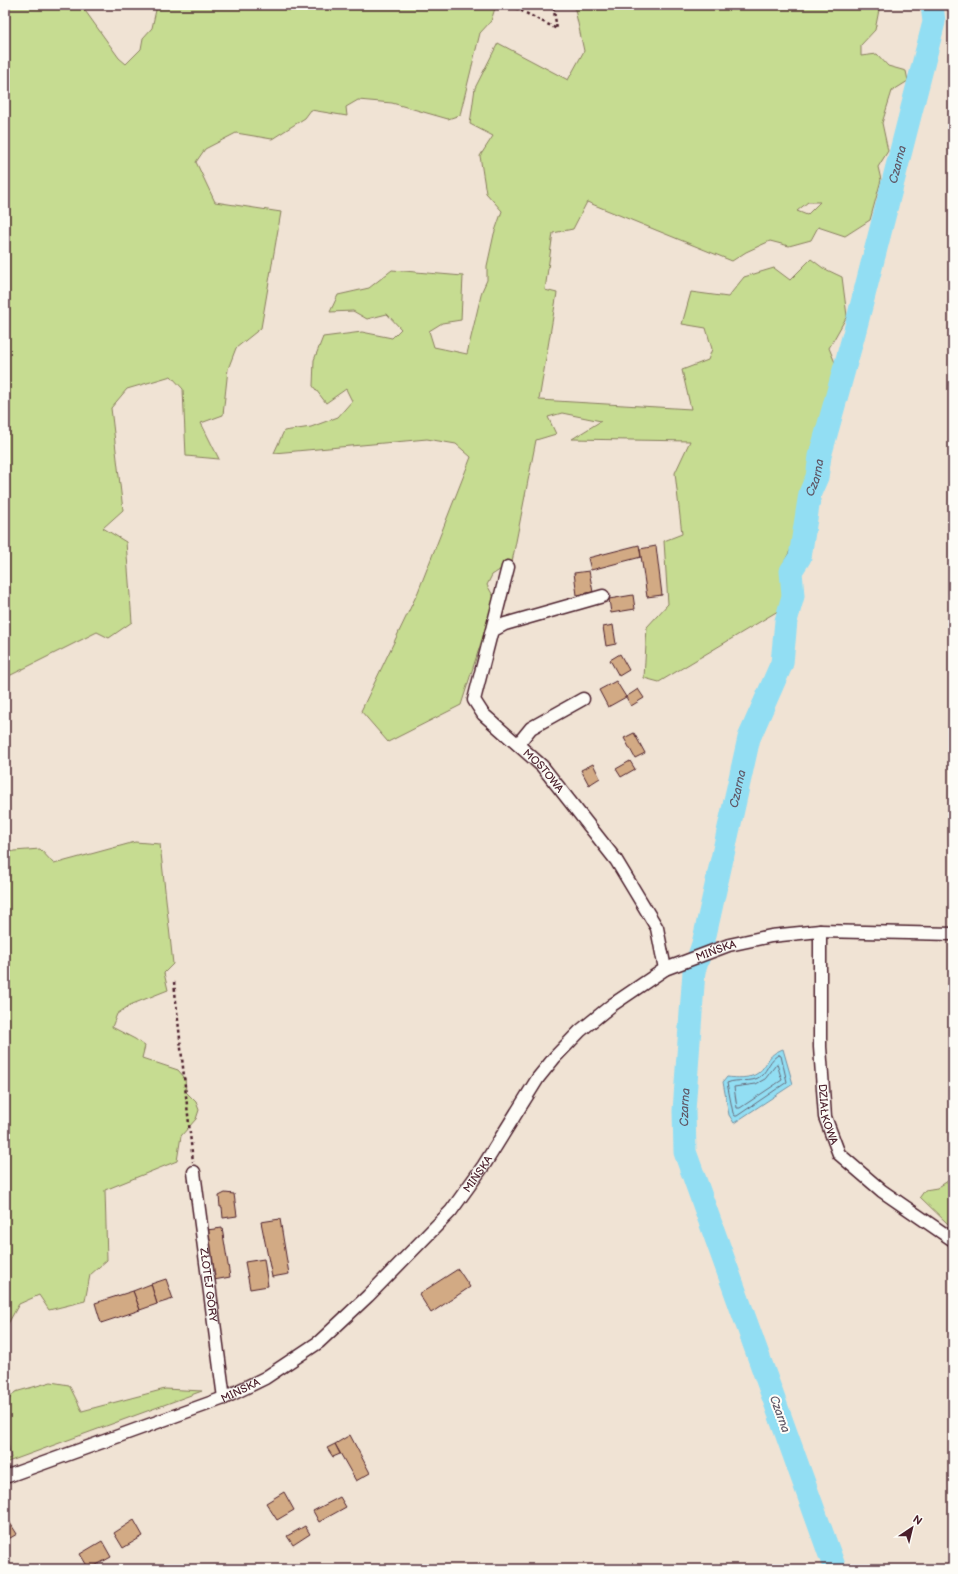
<svg xmlns="http://www.w3.org/2000/svg" width="958" height="1574" font-family="'Balsamiq Sans',sans-serif">
<style>
.green{fill:#c6dc91;stroke:#887e5e;fill-rule:evenodd}
.water{fill:#92def3;stroke:#7592a3}
.lines{fill:none;stroke-linecap:round;stroke-linejoin:round}
.shore{stroke:#676b7b;stroke-width:1}
.river{stroke:#92def3;stroke-width:23}
.building{fill:#d2aa84;stroke:#4a1f2b}
.minor-casing{stroke:#4a1f2b;stroke-width:15}
.path{stroke:#4a1f2b;stroke-width:2.5;stroke-dasharray:3 3;stroke-linecap:butt}
.minor{stroke:#fdfcf7;stroke-width:12}
.labels{text-anchor:middle;stroke-width:4;stroke-linejoin:round;paint-order:stroke}
.street-label{font-size:11px;fill:#4a1f2b;stroke:#fdfcf7}
.water-label{font-size:12px;font-style:italic;fill:#605867;stroke:#fdfcf7}
</style>
<rect width="100%" height="100%" fill="#f0e3d4"/>
<filter id="ink" filterUnits="userSpaceOnUse"><feTurbulence type="fractalNoise" baseFrequency=".025" numOctaves="2"/><feDisplacementMap in="SourceGraphic" scale="8" xChannelSelector="R" yChannelSelector="G"/><feConvolveMatrix kernelMatrix="1 2 1 2 8 2 1 2 1" color-interpolation-filters="sRGB"/></filter>
<g filter="url(#ink)">
<g class="green">
<path d="M5 5H81L119 58 126 64 141 49 143 38 152 28 156 10 153 5H458L465 8 467 5H496L491 21 480 33 460 115 448 119 392 103 358 100 346 107 347 116 311 110 305 118 272 139 236 133 205 149 196 162 215 202 281 212 261 328 236 348 228 369 223 415 201 423 219 459 186 456 183 389 171 376 127 389 111 408 123 510 103 528 126 542 132 622 109 638 97 632 5 678Z"/>
<path d="M574 5H877L879 10 875 30 861 45V56L877 54 888 66 906 71 908 81 892 91 882 123 888 151 878 167 881 180 870 220 845 236 818 227 811 240 789 246 770 241 746 252 732 261 587 202 573 229 553 233 545 290 557 293 539 400 691 409 682 370 708 360 712 349 706 328 682 324 691 292 728 297 744 277 774 268 790 280 811 259 823 268 842 277 847 316 829 348 836 365 815 442 794 543 782 566 787 586 783 608 659 682 644 678 647 627 668 604 664 541 682 534 675 473 690 441 572 439 601 421 562 413 548 417 556 434 536 440 512 562 492 575 487 585 495 599 461 705 388 742 361 711 418 592 471 457 456 444 427 439 274 453 284 431 311 427 338 417 352 401 346 389 326 403 313 386 314 360 323 337 362 332 392 338 401 329 387 314 367 319 353 311 330 312 338 295 369 288 392 270 463 276 461 320 442 323 429 331 434 347 467 354 482 291 487 280V266L494 234 502 211 486 193 480 156 493 136 470 124 475 88 498 43 568 80 584 51ZM808 202H820L807 215 797 211Z"/>
<path d="M135 842 160 844 173 964 164 973 168 990 130 1005 117 1014 112 1027 135 1039 145 1046 142 1058 178 1070 185 1078 186 1092 196 1102 199 1110 196 1119 181 1136 177 1161 105 1190 107 1260 90 1275 85 1301 49 1310 39 1295 19 1304 5 1329V854L14 851 40 849 54 864Z"/>
<path d="M951 1179 953 1180V1222L949 1225 920 1197 925 1190 937 1188Z"/>
<path d="M51 1382 69 1385 82 1411 165 1389 202 1391 5 1463V1460L11 1458 5 1428V1404L15 1392Z"/>
</g>
<path class="water" d="M783 1049 793 1084 734 1123 729 1115 723 1082 727 1077C736 1078 750 1079 758 1073 770 1063 765 1056 783 1049Z"/>
<g class="lines">
<g class="shore">
<path d="M779 1055 781 1056 787 1082 737 1116H735L733 1113 727 1083C738 1078 751 1084 761 1076 768 1070 770 1058 779 1055Z"/>
<path d="M777 1064 782 1080 740 1108H737L734 1087 756 1084 765 1079Z"/>
</g>
<path class="river" id="s1" d="M835 1569 685 1152 684 1111 694 971 703 944 749 738 782 663 786 621 793 596 791 571 800 557 810 493 817 477 820 456 854 334 934 22 932 5"/>
</g>
<g class="building">
<path d="M639 545 641 557 591 570 588 558Z"/>
<path d="M656 546 662 595 647 597 640 549Z"/>
<path d="M589 571 593 592 577 595 574 573Z"/>
<path d="M633 595 635 609 611 613 609 599Z"/>
<path d="M613 625 616 644 606 646 603 627Z"/>
<path d="M620 654 629 670 619 676 610 660Z"/>
<path d="M616 681 626 697 608 707 599 690Z"/>
<path d="M638 689 644 698 631 706 626 697Z"/>
<path d="M634 733 645 753 635 758 624 738Z"/>
<path d="M630 761 635 769 621 777 616 769Z"/>
<path d="M593 764 600 778 589 785 581 770Z"/>
<path d="M225 1193 234 1194 237 1216 223 1218 222 1207H220L219 1196Z"/>
<path d="M280 1219 289 1274 272 1277 261 1222Z"/>
<path d="M222 1228 230 1277 214 1280 207 1230Z"/>
<path d="M264 1259 268 1286 250 1289 245 1262Z"/>
<path d="M458 1269 470 1287 431 1313 419 1294Z"/>
<path d="M166 1279 173 1299 157 1304 151 1284Z"/>
<path d="M151 1284 157 1304 140 1310 133 1291Z"/>
<path d="M133 1291 140 1310 101 1323 95 1303Z"/>
<path d="M350 1435 370 1473 356 1481 335 1444Z"/>
<path d="M335 1444 340 1454 333 1457 327 1448Z"/>
<path d="M284 1492 294 1510 277 1520 266 1503Z"/>
<path d="M340 1497 346 1507 319 1522 313 1511Z"/>
<path d="M5 1515 17 1534 5 1541Z"/>
<path d="M134 1520 143 1536 123 1548 114 1533Z"/>
<path d="M305 1526 310 1534 293 1545 287 1536Z"/>
<path d="M102 1541 111 1557 89 1569 80 1554Z"/>
</g>
<g class="lines">
<g class="minor-casing">
<g id="minor">
<path id="s2" d="M508 567 474 700 483 714 542 766 616 860 657 928 665 969"/>
<path d="M492 631 505 624 603 596"/>
<path d="M518 744 531 728 583 699"/>
<path id="s3" d="M820 931V1047L825 1117 839 1154 882 1191 953 1240"/>
<path id="s4" d="M194 1172 224 1398"/>
<path id="s5" d="M5 1477 224 1398 265 1378 319 1342 368 1296 451 1211 484 1165 538 1078 555 1057 580 1031 612 1005 665 969 729 945 771 936 820 931 953 934"/>
</g>
</g>
<g class="path">
<path d="M510 5 557 29 553 5"/>
<path d="M174 982 193 1162"/>
</g>
<use href="#minor" class="minor"/>
</g>
</g>
<g class="labels">
<g class="street-label">
<text dy="4" stroke="none"><textPath href="#s2" startOffset="237">MOSTOWA</textPath></text>
<text dy="4" stroke="none"><textPath href="#s5" startOffset="911">MIŃSKA</textPath></text>
<text dy="4" stroke="none"><textPath href="#s3" startOffset="184">DZIAŁKOWA</textPath></text>
<text dy="4" stroke="none"><textPath href="#s5" startOffset="575">MIŃSKA</textPath></text>
<text dy="4" stroke="none"><textPath href="#s4" startOffset="114">ZŁOTEJ GÓRY</textPath></text>
<text dy="4" stroke="none"><textPath href="#s5" startOffset="251">MIŃSKA</textPath></text>
</g>
<g class="water-label">
<text dy="4" stroke="none"><textPath href="#s1" startOffset="1461">Czarna</textPath></text>
<text dy="4" stroke="none"><textPath href="#s1" startOffset="1137">Czarna</textPath></text>
<text dy="4" stroke="none"><textPath href="#s1" startOffset="812">Czarna</textPath></text>
<text dy="4" stroke="none"><textPath href="#s1" startOffset="488">Czarna</textPath></text>
<text transform="translate(780 1414) rotate(70)" y="4">Czarna</text>
</g>
</g>
<rect width="958" height="1574" fill="none" stroke="#fdfcf7" stroke-width="20"/>
<rect x="10" y="10" width="938" height="1554" fill="none" stroke="#4a1f2b" stroke-width="1.5" filter="url(#ink)"/>
<g transform="translate(912 1528) rotate(35)" stroke="#fdfcf7" stroke-width="3" paint-order="stroke">
<path d="M0-3L7 15L0 10L-7 15Z" fill="#4a1f2b"/>
<text y="-6" font-size="11" font-weight="bold" text-anchor="middle" fill="#4a1f2b">N</text>
</g>
</svg>
